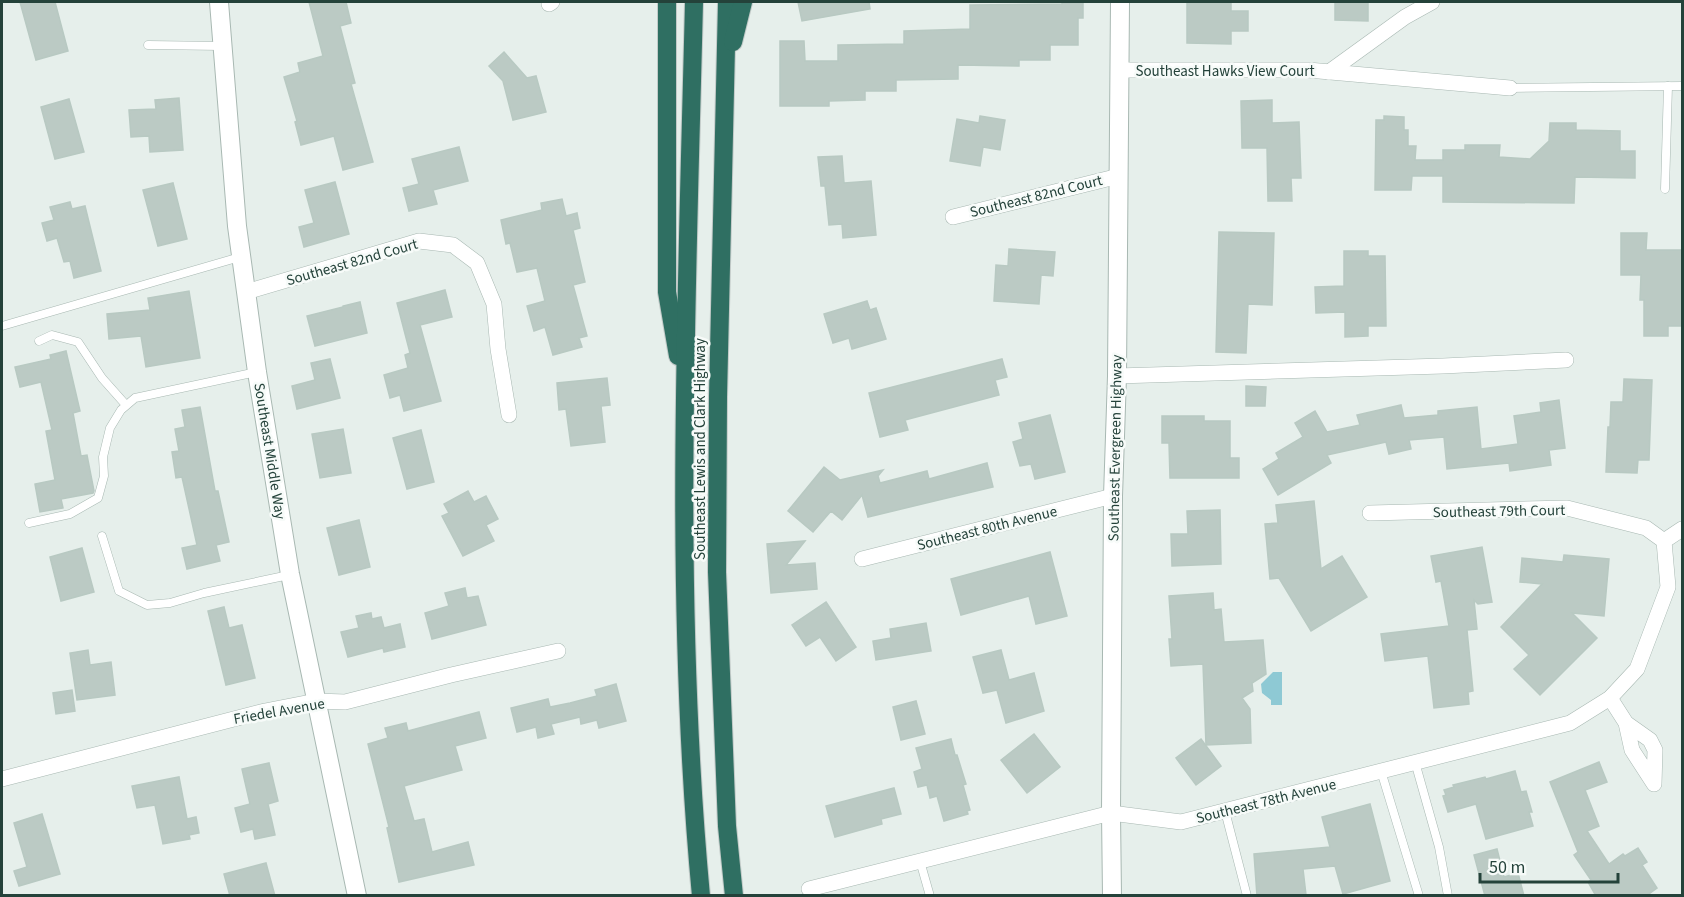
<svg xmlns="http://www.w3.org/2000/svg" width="1684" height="897" font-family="'Source Sans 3',sans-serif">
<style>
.water{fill:#8ec9d4}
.building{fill:#bbcac4;stroke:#b8c9c2;stroke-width:1.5}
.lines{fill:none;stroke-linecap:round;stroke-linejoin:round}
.service-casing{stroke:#a8b8b2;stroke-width:9}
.minor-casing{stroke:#a8b8b2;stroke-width:16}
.tertiary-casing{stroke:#a8b8b2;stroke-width:20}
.motorway-casing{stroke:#c2cac8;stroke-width:20}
.service{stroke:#fff;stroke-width:8}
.minor{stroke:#fff;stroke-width:15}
.tertiary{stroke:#fff;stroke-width:18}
.motorway{stroke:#2f6f62;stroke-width:18}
.labels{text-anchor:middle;stroke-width:5;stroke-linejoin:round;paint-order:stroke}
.street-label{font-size:15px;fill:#24423a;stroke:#f7fbf9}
</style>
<rect width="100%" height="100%" fill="#e6efeb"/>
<path class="water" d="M1273 672H1282V705H1271V700L1262 693 1261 684Z"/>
<g class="building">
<path d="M20 2H55L68 51 36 60Z"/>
<path d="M309 2H346L351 23 340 26 355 83 351 84 373 162 343 170 334 136 301 145 295 122 297 121 284 77 300 72 298 63 323 56Z"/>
<path d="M798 2H869L870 9 802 21Z"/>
<path d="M1062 2H1083V18H1078V45H1050V60H1019V66L958 65V79L896 80V91H865V100L829 101V106H780V41H804L805 61H838V45L904 44V31L970 29V5L1062 4Z"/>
<path d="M1187 2H1231V11H1248V31H1231V44L1187 43Z"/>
<path d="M1335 2H1368V21L1335 20Z"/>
<path d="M504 52 527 78 536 76 546 112 513 120 503 81 489 66Z"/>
<path d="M179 98 183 150 150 152 149 136 131 137 129 110 156 109 155 100Z"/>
<path d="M69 99 84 152 55 159 41 107Z"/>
<path d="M1272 100V123L1299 122 1301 178H1291L1292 201H1268L1267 148H1242L1241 101Z"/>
<path d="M980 116 1005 120 1000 150 983 147 980 166 950 161 957 119 979 123Z"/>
<path d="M1384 116 1404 117V130H1408V146H1416L1415 160H1443V150H1465V145H1500L1499 157 1530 159 1549 141 1550 123H1576V130L1620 131V151H1635V178L1575 177 1574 203 1443 202V176H1412L1411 190H1375L1376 120H1384Z"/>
<path d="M459 147 468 181 433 190 437 204 409 211 403 188 419 184 412 159Z"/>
<path d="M842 156 844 183 871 181 876 235 843 238 842 224 829 225 825 186H821L818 157Z"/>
<path d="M335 182 349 234 304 247 299 227 314 223 305 190Z"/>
<path d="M173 183 187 239 158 246 143 190Z"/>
<path d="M562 199 566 216 577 213 580 228 573 230 585 282 573 285 587 336 579 338 582 347 553 355 545 327 534 331 527 306 545 301 537 268 517 272 510 243 506 244 501 220 542 210 541 203Z"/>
<path d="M70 202 72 209 85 206 101 271 74 278 70 261 64 262 57 238 47 241 42 223 54 220 50 207Z"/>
<path d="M1219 232 1274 233 1272 305 1248 304 1246 353 1216 352Z"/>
<path d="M1621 233H1647L1646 250H1682L1683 326H1668V336H1644V300H1640L1641 275H1621Z"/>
<path d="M1009 249 1055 252 1053 276 1041 275 1039 304 994 301 996 265 1008 266Z"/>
<path d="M1344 251H1368V256H1385L1386 326H1368V336L1345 337V312L1316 313 1315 287 1344 286Z"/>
<path d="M445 290 452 317 420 325 441 401 404 411 400 395 390 398 384 375 408 368 405 355 410 353 397 303Z"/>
<path d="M189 291 200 358 146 367 141 336 109 339 107 314 150 310 148 298Z"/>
<path d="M867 301 870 310 876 308 886 339 852 349 849 338 833 343 824 314Z"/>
<path d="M360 302 367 333 315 346 307 316 343 307V306Z"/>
<path d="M66 351 80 411 73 413 81 456 87 455 94 491 93 493 61 499 63 508 40 512 35 484 55 480 46 431 52 430 41 382 20 387 15 367 51 359 50 355Z"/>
<path d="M330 359 340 398 297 409 292 386 315 380 311 363Z"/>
<path d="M1002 359 1007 377 995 380 999 395 905 420 908 430 880 437 869 393Z"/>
<path d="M607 378 610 405 601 406 605 442 571 446 566 409 559 410 557 383Z"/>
<path d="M1624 379 1652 380 1649 460H1638L1637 473 1606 472 1608 427H1610L1611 402H1623Z"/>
<path d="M1246 386 1266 387 1265 406H1246Z"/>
<path d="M1559 400 1565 448 1549 450 1551 465 1510 471 1509 463 1447 469 1444 437 1409 440 1411 449 1389 454 1386 442 1327 455 1331 463 1278 495 1263 469 1279 459 1276 453 1303 437 1295 423 1315 411 1327 432 1360 425 1357 415 1401 405 1404 418 1438 415V411L1477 407 1481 449 1518 444 1514 416 1541 412 1540 403Z"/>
<path d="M200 407 215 491H218L229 542 216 545 220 561 187 569 182 548 197 545 182 477 176 478 172 452 179 451 175 429 185 427 182 410Z"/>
<path d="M1050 415 1065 472 1035 479 1031 464 1020 466 1013 442 1023 439 1019 423Z"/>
<path d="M1162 416H1204V421H1230V458H1239V478H1170L1169 443H1162Z"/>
<path d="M343 429 351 473 320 478 312 434Z"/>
<path d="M421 430 434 482 407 489 393 438Z"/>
<path d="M987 463 993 487 868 517 862 495 842 520 831 511 813 532 788 511 824 467 840 480 883 470 878 476 880 483 927 471 929 479Z"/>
<path d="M468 491 474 502 486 496 498 519 486 525 494 541 463 556 442 516 449 513 444 504Z"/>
<path d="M1314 501 1321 569 1342 556 1367 597 1311 631 1279 578 1270 579 1265 524 1278 523 1276 505Z"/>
<path d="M1220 510 1221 564 1172 566 1171 534H1188L1187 511Z"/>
<path d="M359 520 370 567 339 575 327 528Z"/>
<path d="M805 541 786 565 815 563 817 589 771 593 767 544Z"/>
<path d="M1482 547 1492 602 1478 604 1474 600 1477 629 1467 630 1473 691 1468 692 1469 704 1434 708 1428 656 1385 661 1381 634 1449 626 1441 581 1436 582 1431 556Z"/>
<path d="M82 548 94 592 61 601 50 557Z"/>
<path d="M1050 552 1067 616 1036 624 1029 596 961 615 951 579Z"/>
<path d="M1564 555 1609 559 1604 616 1572 613 1597 638 1540 695 1514 669 1529 655 1501 627 1542 584 1520 582 1522 558 1563 562Z"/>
<path d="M465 588 467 598 478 596 486 625 432 639 425 613 449 606 445 593Z"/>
<path d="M1213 593 1214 610 1221 609 1224 642 1263 640 1266 674 1252 683 1253 691 1242 698 1250 709 1251 743 1206 745 1203 664 1171 666 1169 639H1172L1169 596Z"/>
<path d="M826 602 856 647 836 661 820 637 806 646 792 625Z"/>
<path d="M224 607 229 628 242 625 255 678 226 685 208 611Z"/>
<path d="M371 613 372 619 381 617 384 628 400 624 405 647 384 652 383 648 348 657 341 632 359 628 356 616Z"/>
<path d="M926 623 931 651 876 660 873 641 891 638 890 629Z"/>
<path d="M88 650 90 665 111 662 115 695 77 700 70 653Z"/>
<path d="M1001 650 1009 680 1034 673 1044 711 1006 723 997 690 983 693 973 657Z"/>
<path d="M616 684 626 721 599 728 597 720 581 724 580 717 551 724 554 734 538 738 536 727 517 732 511 708 548 699 550 707 570 703 597 696 595 690Z"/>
<path d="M72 690 75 711 56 714 53 693Z"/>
<path d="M916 701 925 734 901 740 893 707Z"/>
<path d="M479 712 486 738 455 746 462 770 404 786 414 821 424 819 432 852 468 842 474 865 399 882 387 828 389 827 368 744 388 738 385 728 406 723 408 731Z"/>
<path d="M1034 734 1060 767 1027 793 1001 760Z"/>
<path d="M951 739 955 755H957L966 784 963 785 970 810 967 811 968 814 944 821 937 796 930 798 927 785 918 787 914 772 922 769 916 748Z"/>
<path d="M1201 739 1221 766 1196 785 1176 758Z"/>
<path d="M1599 762 1607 782 1585 790 1599 826 1587 831 1609 864 1623 854 1625 856 1638 848 1647 862 1642 865 1657 888 1646 896H1596L1588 882 1591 880 1574 855 1578 852 1550 782Z"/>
<path d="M269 763 278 801 268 804 275 835 255 839 253 829 241 832 235 808 250 804 242 769Z"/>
<path d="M1515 771 1521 792 1526 791 1532 812H1529L1533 826 1486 839 1476 804 1448 812 1443 796 1446 795 1444 790 1454 787 1453 785 1485 777 1486 779Z"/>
<path d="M179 777 187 819 196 817 199 833 189 835 190 839 163 844 155 805 137 808 132 786Z"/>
<path d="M894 788 901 814 881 819 882 824 835 837 826 806Z"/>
<path d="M1370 804 1390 881 1343 894 1335 866 1303 869 1306 895 1257 896 1254 854 1330 847 1322 817Z"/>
<path d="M42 814 60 874 19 886 14 871 27 867 14 823Z"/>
<path d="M1497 849 1504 877 1518 873 1524 896H1485L1474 855Z"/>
<path d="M266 863 275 896H230L224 874Z"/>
</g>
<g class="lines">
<g class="service-casing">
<g id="service">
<path d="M148 45 222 46"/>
<path d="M1510 88 1682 86"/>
<path d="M1665 189 1668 86"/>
<path d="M2 326 240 257"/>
<path d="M39 341 52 335 78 342 102 378 126 405"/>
<path d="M29 523 70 514 98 498 104 476 103 457 110 428 121 410 135 398 257 372"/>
<path d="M102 536 119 591 147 605 170 603 204 593 289 575"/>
<path d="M1415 762 1439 847 1448 896"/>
<path d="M1381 771 1419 896"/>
<path d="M1225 811 1247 896"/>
<path d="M920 861 930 896"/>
</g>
</g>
<g class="minor-casing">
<g id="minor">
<path d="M549 4 552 2"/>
<path d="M1120 70H1308L1510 88"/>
<path d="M1329 72 1405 17 1432 2"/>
<path d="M953 217 1119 176"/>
<path d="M246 292 419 241 453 245 477 263 494 304 498 349 509 415"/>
<path d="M1117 376 1443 366 1566 360"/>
<path d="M1664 541 1682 529"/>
<path d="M862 559 1113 496"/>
<path d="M1610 698 1626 723 1650 740 1655 750 1654 784 1632 750 1626 723"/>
<path d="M2 779 265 711 316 701 345 702 451 675 558 651"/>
<path d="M809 889 1111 813 1181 822 1570 723 1610 698 1637 669 1668 587 1664 541 1646 528 1567 508 1370 513"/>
</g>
</g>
<g class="tertiary-casing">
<g id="tertiary">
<path d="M219 2 237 226 257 372 290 574 357 896"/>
<path d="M1112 896 1111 813 1113 496 1117 376 1120 2"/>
</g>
</g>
<g class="motorway-casing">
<g id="motorway">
<path d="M667 2V292L678 356"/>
<path d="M694 2C687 299 673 598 701 896"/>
<path d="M727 2 718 397 717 572 727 826 734 896"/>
<path d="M733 42 743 2"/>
</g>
</g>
<use href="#service" class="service"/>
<use href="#minor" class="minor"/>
<use href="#tertiary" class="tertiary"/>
<use href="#motorway" class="motorway"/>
</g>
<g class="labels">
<g class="street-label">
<text x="1225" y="76">Southeast Hawks View Court</text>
<text transform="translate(1036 196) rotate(-14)" y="5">Southeast 82nd Court</text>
<text transform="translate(352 262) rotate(-16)" y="5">Southeast 82nd Court</text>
<text transform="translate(1115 448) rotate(-89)" y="5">Southeast Evergreen Highway</text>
<text transform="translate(700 449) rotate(-90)" y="5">Southeast Lewis and Clark Highway</text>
<text transform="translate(270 451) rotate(81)" y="5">Southeast Middle Way</text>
<text transform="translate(1499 511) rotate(-1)" y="5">Southeast 79th Court</text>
<text transform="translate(987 528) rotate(-14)" y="5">Southeast 80th Avenue</text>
<text transform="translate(279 711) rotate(-10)" y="5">Friedel Avenue</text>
<text transform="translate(1266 801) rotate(-14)" y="5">Southeast 78th Avenue</text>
</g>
</g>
<rect width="1684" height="897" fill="none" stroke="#24423a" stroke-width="6"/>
<path d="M1480 873v9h138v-9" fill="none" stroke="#24423a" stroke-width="3"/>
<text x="1489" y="873" font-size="18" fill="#24423a" stroke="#f7fbf9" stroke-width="4.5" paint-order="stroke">50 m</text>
</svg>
